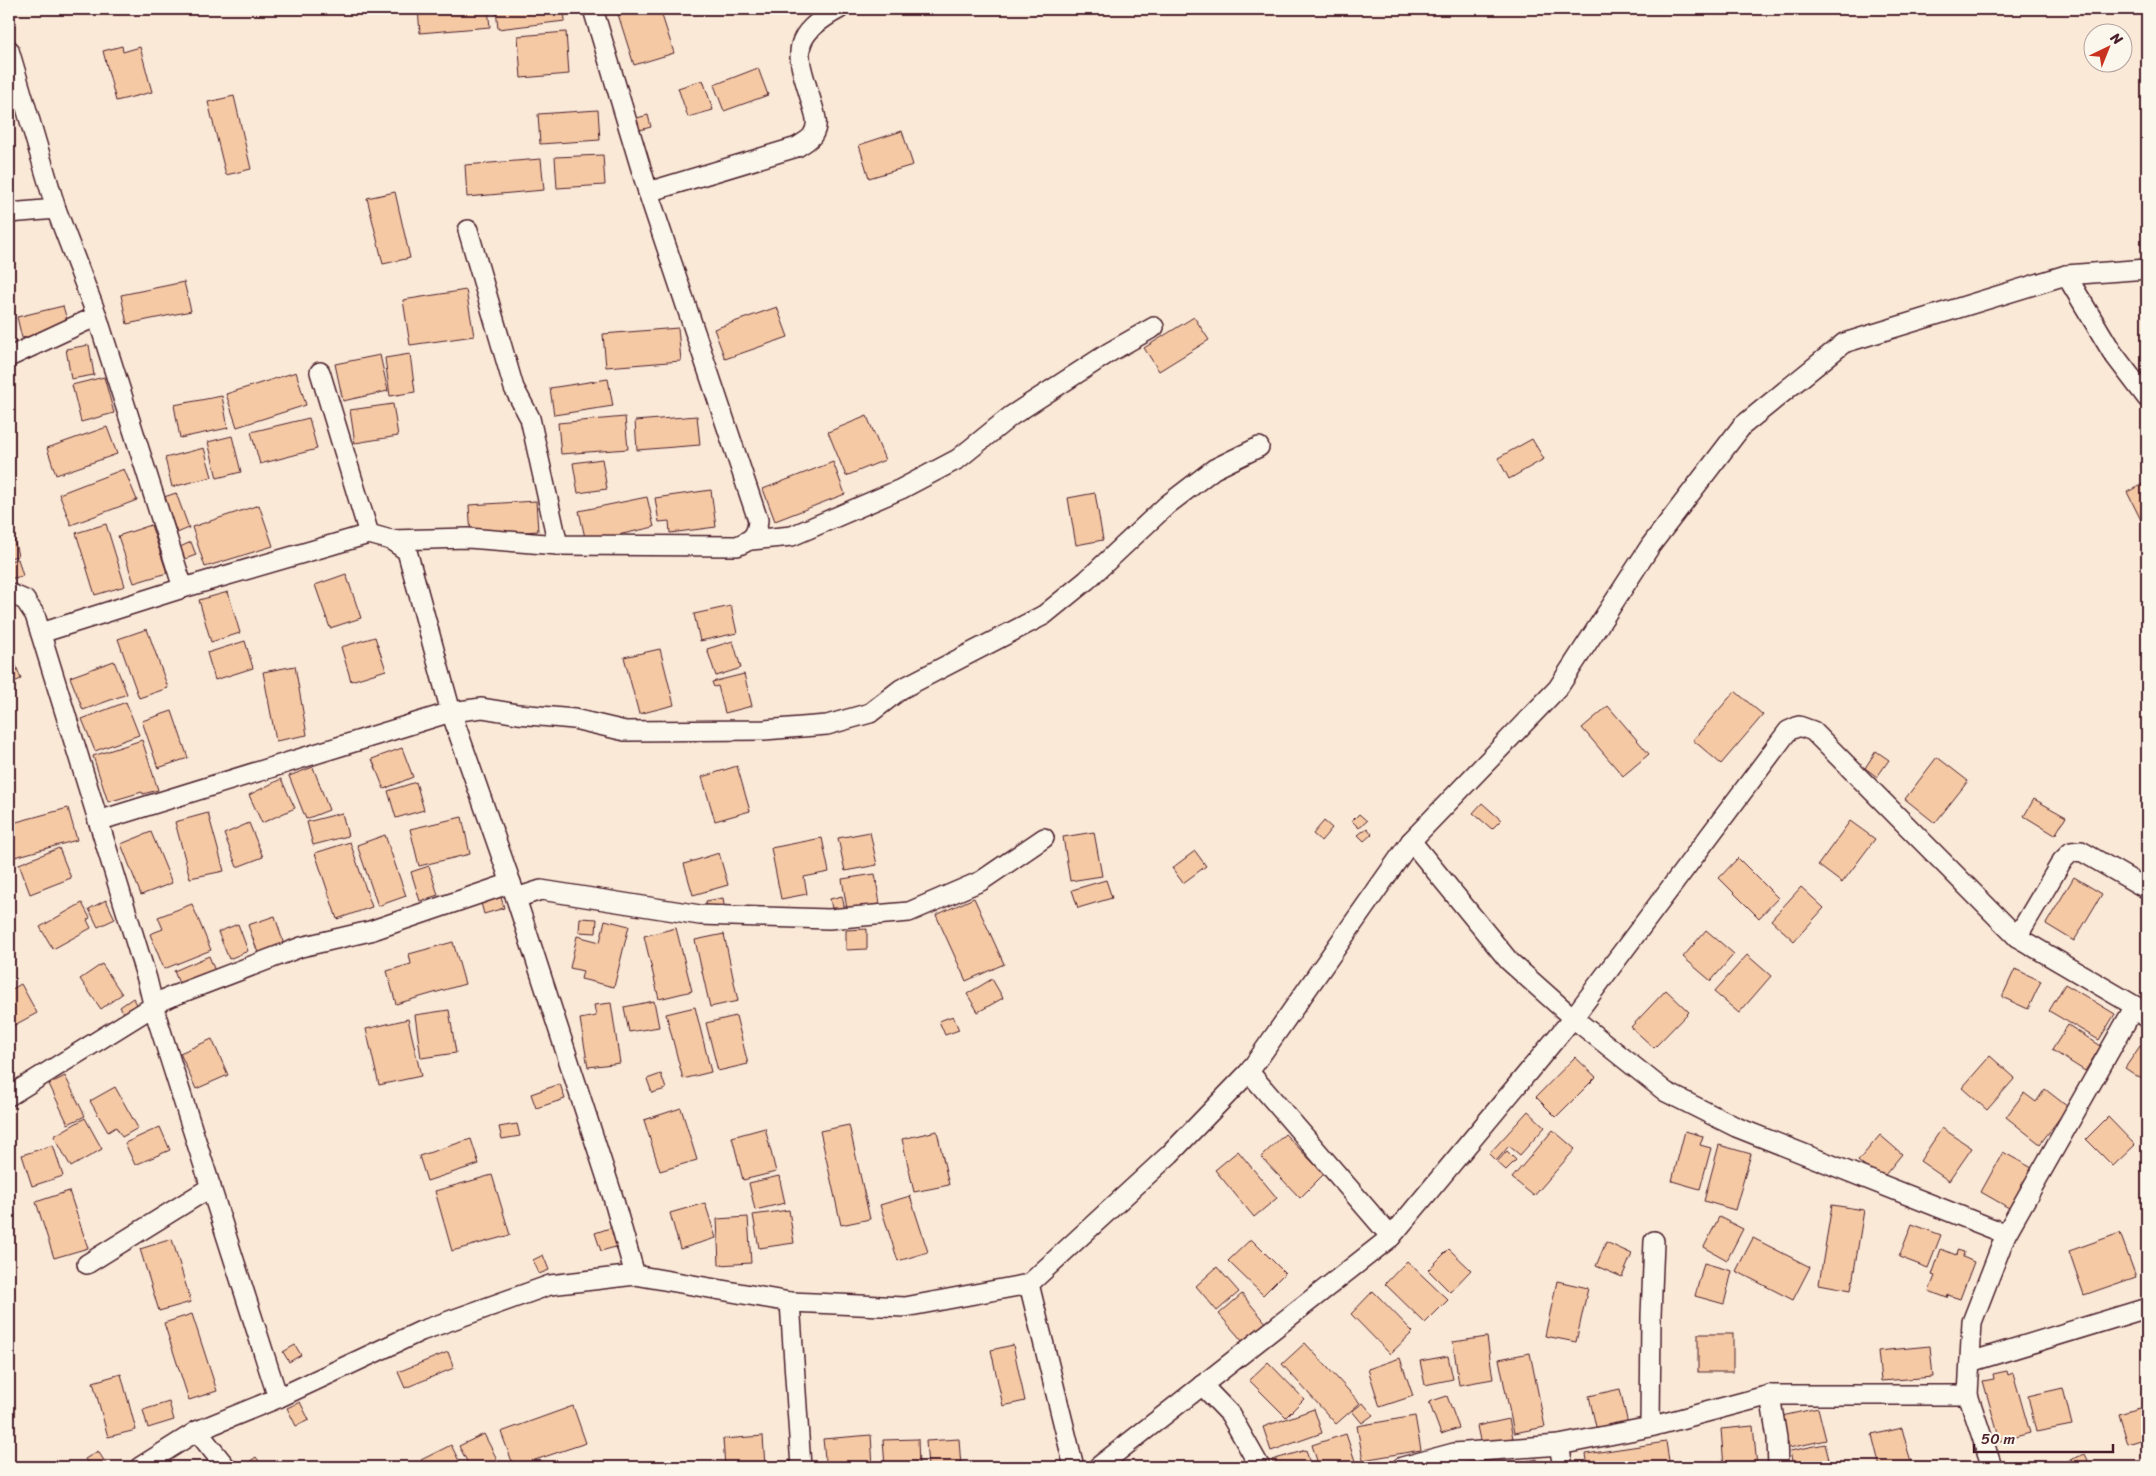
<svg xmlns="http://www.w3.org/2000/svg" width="2156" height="1476" font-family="Sriracha,sans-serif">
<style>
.building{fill:#f6c9a5;stroke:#4a1f2b}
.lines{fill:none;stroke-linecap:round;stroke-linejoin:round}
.minor-casing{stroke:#4a1f2b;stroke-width:22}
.minor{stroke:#fbf7ec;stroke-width:19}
</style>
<rect width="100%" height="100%" fill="#fae9d7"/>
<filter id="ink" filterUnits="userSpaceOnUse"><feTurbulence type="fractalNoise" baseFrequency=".02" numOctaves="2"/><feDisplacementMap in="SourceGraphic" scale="10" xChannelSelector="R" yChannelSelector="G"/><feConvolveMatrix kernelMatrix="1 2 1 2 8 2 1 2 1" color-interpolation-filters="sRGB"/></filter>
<g filter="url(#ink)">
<g class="building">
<path d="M418 9H488L490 27 420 33Z"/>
<path d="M496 9H564L565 21 498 29Z"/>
<path d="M623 9H660L674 53 634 65 617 11Z"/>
<path d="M566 32 569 74 521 78 518 36Z"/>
<path d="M122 46 123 52 140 47 152 92 116 101 103 51Z"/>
<path d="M758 68 768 95 724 111 714 85Z"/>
<path d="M703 80 713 110 688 117 678 88Z"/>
<path d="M234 96 251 169 226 175 208 102Z"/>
<path d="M598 110 600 140 540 144 538 114Z"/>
<path d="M648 115 651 127 636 131 633 119Z"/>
<path d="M902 131 913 165 869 178 859 145Z"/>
<path d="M603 155 605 185 557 188 555 157Z"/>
<path d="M541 159 544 190 467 197 465 165Z"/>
<path d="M395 192 410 258 383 264 367 198Z"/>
<path d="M184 282 191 311 127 324 121 295Z"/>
<path d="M466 290 474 336 410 345 403 300Z"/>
<path d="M63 306 69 327 22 338 17 317Z"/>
<path d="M777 307 788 337 725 359 714 329Z"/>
<path d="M1194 317 1209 340 1159 371 1144 348Z"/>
<path d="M678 328 681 361 606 367 603 334Z"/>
<path d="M89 345 94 375 71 379 66 349Z"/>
<path d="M410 354 415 392 390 396 385 358Z"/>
<path d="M380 355 388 391 343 401 335 364Z"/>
<path d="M296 372 306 405 237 427 226 394Z"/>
<path d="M104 377 114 413 81 422 72 385Z"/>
<path d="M608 379 613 406 554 415 550 388Z"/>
<path d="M222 396 228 428 180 438 174 405Z"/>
<path d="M393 404 398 436 355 443 350 410Z"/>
<path d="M697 416 700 445 637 450 635 421Z"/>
<path d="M867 416 885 460 846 476 828 432Z"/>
<path d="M625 417 628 449 561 454 558 423Z"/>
<path d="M309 418 317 449 260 464 251 432Z"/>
<path d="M107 427 117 454 56 475 47 448Z"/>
<path d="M232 436 241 472 217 478 208 442Z"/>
<path d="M1532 439 1544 459 1509 479 1498 458Z"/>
<path d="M204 448 212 477 172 487 165 458Z"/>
<path d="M602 459 607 489 578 493 573 463Z"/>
<path d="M833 462 845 494 775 521 763 489Z"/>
<path d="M124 469 137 500 71 525 59 494Z"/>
<path d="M2147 482V527L2145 528 2127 492Z"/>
<path d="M711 490 716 527 670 533 669 521 659 522 655 498Z"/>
<path d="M176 493 189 528 177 533 164 497Z"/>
<path d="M1095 493 1103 540 1076 545 1068 498Z"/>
<path d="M647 497 654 527 586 542 579 511Z"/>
<path d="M536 501 538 531 471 536 469 505Z"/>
<path d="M259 505 273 546 205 567 192 527Z"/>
<path d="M9 515 18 556 9 558Z"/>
<path d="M106 524 125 586 95 595 76 533Z"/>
<path d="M151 525 167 573 134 583 118 536Z"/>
<path d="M191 542 196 555 185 559 180 547Z"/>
<path d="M18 559 23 576 9 579V561Z"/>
<path d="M346 574 361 618 330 628 315 585Z"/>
<path d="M228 592 240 633 211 642 199 600Z"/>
<path d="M731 606 737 633 700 641 694 614Z"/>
<path d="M147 629 168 688 139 698 118 639Z"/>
<path d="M375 637 386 670 351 681 341 647Z"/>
<path d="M245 641 253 668 215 680 207 653Z"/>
<path d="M733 641 741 668 716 676 707 649Z"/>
<path d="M660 649 674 705 639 714 624 657Z"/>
<path d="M9 650H10L21 679 9 684Z"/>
<path d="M114 661 127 694 83 710 70 677Z"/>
<path d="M295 666 307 735 276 741 263 672Z"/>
<path d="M744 674 752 706 725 713 718 686 714 687 712 682Z"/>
<path d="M1735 691 1763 715 1721 764 1693 740Z"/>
<path d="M126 702 139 735 95 751 82 719Z"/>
<path d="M1608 706 1649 754 1623 776 1582 728Z"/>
<path d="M172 711 188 758 158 768 142 721Z"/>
<path d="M142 740 158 790 143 794 142 792 108 802 93 756Z"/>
<path d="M402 748 413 777 384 789 372 759Z"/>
<path d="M1876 751 1889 760 1877 777 1865 768Z"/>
<path d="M1937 757 1968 781 1935 823 1905 799Z"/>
<path d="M737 766 750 811 715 821 702 777Z"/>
<path d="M313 767 329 810 306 819 289 776Z"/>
<path d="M281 779 295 808 262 823 249 795Z"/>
<path d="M416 782 424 810 396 818 388 791Z"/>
<path d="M2034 799 2066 817 2055 835 2024 816Z"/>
<path d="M1482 803 1501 820 1492 829 1473 813Z"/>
<path d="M68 808 77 840 11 858 9 824Z"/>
<path d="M208 813 224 871 190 878 175 822Z"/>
<path d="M342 813 348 836 313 845 307 822Z"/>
<path d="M1359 814 1367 821 1359 828 1352 821Z"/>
<path d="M462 817 470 854 419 866 410 829Z"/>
<path d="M1324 821 1332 828 1321 841 1313 834Z"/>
<path d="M1850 821 1875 839 1842 883 1818 865Z"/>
<path d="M249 823 263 857 237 867 224 834Z"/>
<path d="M1367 828 1372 834 1364 841 1358 835Z"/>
<path d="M151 832 172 883 141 895 121 844Z"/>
<path d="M870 832 877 865 845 871 838 838Z"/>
<path d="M1094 832 1102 876 1070 881 1063 837Z"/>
<path d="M385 835 406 896 378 906 357 845Z"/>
<path d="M822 838 829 872 804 877 807 894 781 899 771 848Z"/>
<path d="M350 842 372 907 337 919 315 853Z"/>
<path d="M59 848 71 878 30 894 19 864Z"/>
<path d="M1195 851 1206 866 1183 883 1172 868Z"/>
<path d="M719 853 728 885 693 895 684 864Z"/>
<path d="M1738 858 1778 898 1759 918 1719 878Z"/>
<path d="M429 866 438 895 420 901 411 872Z"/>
<path d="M875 874 880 904 847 909 842 879Z"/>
<path d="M2074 877 2102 894 2074 941 2046 924Z"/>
<path d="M1106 880 1112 898 1078 908 1072 890Z"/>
<path d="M1801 887 1824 908 1794 941 1771 920Z"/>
<path d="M842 896 845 910 833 913 830 899Z"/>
<path d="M501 897 504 908 484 914 481 903Z"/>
<path d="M723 898 725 912 708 915 706 901Z"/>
<path d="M974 898 1004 964 966 981 936 915Z"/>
<path d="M106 900 115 919 98 927 89 909Z"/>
<path d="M82 903 90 918 87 920 91 928 53 949 40 927Z"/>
<path d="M192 904 211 950 164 969 150 934 163 929 158 917Z"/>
<path d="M275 916 284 945 258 953 248 925Z"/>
<path d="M580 918 597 919 596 933 579 932Z"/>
<path d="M605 920 629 926 614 987 581 979 583 971 570 968 577 936 600 942Z"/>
<path d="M238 924 248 951 229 959 218 932Z"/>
<path d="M676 928 692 991 659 999 644 936Z"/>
<path d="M867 929V949L846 950V930Z"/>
<path d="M1706 930 1734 954 1711 981 1683 957Z"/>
<path d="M724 934 738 1001 710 1007 695 940Z"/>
<path d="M453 942 465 984 396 1004 387 971 411 964 409 954Z"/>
<path d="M1747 955 1771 976 1739 1013 1714 992Z"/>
<path d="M209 956 215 971 180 986 174 971Z"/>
<path d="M102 964 122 994 101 1009 80 979Z"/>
<path d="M2015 969 2041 981 2028 1009 2002 997Z"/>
<path d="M992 979 1003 998 978 1012 967 994Z"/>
<path d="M21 984 37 1013 9 1028V991Z"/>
<path d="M2065 984 2115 1014 2099 1040 2049 1011Z"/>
<path d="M1666 990 1689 1012 1654 1048 1631 1027Z"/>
<path d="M133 998 142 1011 129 1020 120 1007Z"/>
<path d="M654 1001 659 1027 629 1032 624 1007Z"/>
<path d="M611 1003 620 1063 588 1067 580 1019 596 1016 594 1005Z"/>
<path d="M695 1007 711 1072 683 1079 666 1014Z"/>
<path d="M449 1010 456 1053 421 1058 415 1015Z"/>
<path d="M736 1016 748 1064 718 1071 706 1023Z"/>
<path d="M953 1016 959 1030 945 1035 939 1021Z"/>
<path d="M408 1019 421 1076 379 1085 366 1029Z"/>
<path d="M2068 1025 2101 1046 2085 1071 2052 1050Z"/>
<path d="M212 1039 228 1075 196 1089 180 1053Z"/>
<path d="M2140 1046 2147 1050 2146 1082 2125 1068Z"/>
<path d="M1990 1056 2015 1078 1987 1110 1962 1088Z"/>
<path d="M1575 1057 1596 1077 1556 1117 1536 1097Z"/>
<path d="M661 1074 666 1089 652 1093 647 1079Z"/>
<path d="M65 1076 85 1116 68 1124 49 1084Z"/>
<path d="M560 1084 565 1099 536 1108 531 1094Z"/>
<path d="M115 1087 138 1128 122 1137 116 1127 108 1132 90 1101Z"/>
<path d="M2045 1089 2068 1107 2040 1144 2006 1117 2024 1093 2036 1102Z"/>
<path d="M681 1108 697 1160 660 1171 644 1120Z"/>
<path d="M1528 1111 1545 1127 1520 1155 1509 1146 1496 1161 1489 1154Z"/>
<path d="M2108 1117 2135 1145 2113 1166 2086 1139Z"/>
<path d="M85 1118 102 1149 71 1167 54 1136Z"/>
<path d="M517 1124 520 1136 502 1139 499 1127Z"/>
<path d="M849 1125 870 1219 841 1225 820 1131Z"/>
<path d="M160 1127 170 1150 135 1165 125 1143Z"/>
<path d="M765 1128 776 1172 743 1180 732 1137Z"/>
<path d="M1942 1128 1972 1148 1949 1181 1920 1161Z"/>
<path d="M1553 1130 1575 1149 1534 1196 1512 1178Z"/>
<path d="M937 1131 949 1185 914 1192 902 1139Z"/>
<path d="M1685 1131 1703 1136 1700 1145 1711 1148 1700 1189 1672 1181Z"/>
<path d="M1285 1134 1324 1174 1300 1198 1261 1157Z"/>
<path d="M1880 1135 1902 1154 1881 1180 1858 1161Z"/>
<path d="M471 1139 479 1164 427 1181 419 1156Z"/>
<path d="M53 1145 63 1176 32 1186 22 1155Z"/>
<path d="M1719 1145 1751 1154 1735 1210 1704 1201Z"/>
<path d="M1238 1151 1277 1198 1254 1217 1215 1170Z"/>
<path d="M1507 1151 1516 1160 1506 1170 1497 1162Z"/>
<path d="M2003 1152 2032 1168 2009 1208 1981 1192Z"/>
<path d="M492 1175 510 1235 452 1251 435 1191Z"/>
<path d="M779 1176 785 1203 755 1210 749 1183Z"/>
<path d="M69 1191 88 1248 54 1258 36 1202Z"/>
<path d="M910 1196 928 1252 898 1261 880 1205Z"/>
<path d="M705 1203 716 1238 680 1249 670 1213Z"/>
<path d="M1832 1205 1864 1210 1851 1290 1819 1284Z"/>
<path d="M789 1210 794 1243 759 1248 753 1215Z"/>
<path d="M748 1217 751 1263 719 1265 717 1219Z"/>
<path d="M1719 1217 1743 1229 1727 1260 1704 1247Z"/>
<path d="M1912 1224 1941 1235 1928 1268 1899 1257Z"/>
<path d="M613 1227 619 1246 601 1251 595 1233Z"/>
<path d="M2120 1233 2136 1277 2084 1295 2069 1251Z"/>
<path d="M1753 1238 1810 1267 1793 1300 1736 1271Z"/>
<path d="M172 1239 191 1302 159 1311 140 1249Z"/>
<path d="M1251 1239 1285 1273 1263 1295 1228 1261Z"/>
<path d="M1606 1242 1632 1254 1622 1277 1596 1266Z"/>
<path d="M1449 1249 1471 1270 1450 1292 1428 1270Z"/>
<path d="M1941 1249 1956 1255 1957 1250 1964 1252 1963 1257 1974 1262 1960 1299 1948 1295 1947 1298 1929 1291 1935 1276 1932 1275Z"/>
<path d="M543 1255 549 1270 539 1274 533 1260Z"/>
<path d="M1407 1261 1448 1300 1425 1323 1385 1284Z"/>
<path d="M1704 1263 1732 1271 1724 1304 1695 1296Z"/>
<path d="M1217 1267 1239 1292 1217 1311 1196 1286Z"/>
<path d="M1557 1281 1588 1288 1576 1342 1545 1336Z"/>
<path d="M1373 1291 1413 1332 1390 1354 1351 1314Z"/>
<path d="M1242 1294 1267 1324 1244 1343 1219 1314Z"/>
<path d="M192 1314 217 1391 189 1400 164 1323Z"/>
<rect x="1698" y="1334" width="35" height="38"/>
<path d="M1487 1337 1493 1379 1459 1385 1453 1342Z"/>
<path d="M1305 1343 1360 1403 1336 1424 1282 1364Z"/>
<path d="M295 1345 301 1355 289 1362 283 1352Z"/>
<path d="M1013 1345 1025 1401 1003 1406 991 1350Z"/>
<path d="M1930 1346 1933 1377 1881 1381 1878 1351Z"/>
<path d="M448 1352 454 1368 405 1388 398 1372Z"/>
<path d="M1530 1353 1545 1427 1514 1433 1499 1359Z"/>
<path d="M1448 1356 1453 1379 1425 1385 1420 1361Z"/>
<path d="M1400 1358 1413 1396 1380 1407 1368 1369Z"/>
<path d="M1268 1362 1304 1399 1286 1417 1249 1380Z"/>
<path d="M2007 1371 2008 1375 2013 1373 2030 1433 2000 1441 1983 1381 1994 1379 1993 1374Z"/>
<path d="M121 1374 136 1430 108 1437 93 1382Z"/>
<path d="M2063 1388 2072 1425 2036 1432 2028 1396Z"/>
<path d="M1620 1389 1628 1424 1597 1431 1589 1396Z"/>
<path d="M1447 1396 1459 1428 1441 1434 1429 1402Z"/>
<path d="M169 1402 174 1420 148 1428 143 1410Z"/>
<path d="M300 1402 309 1420 296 1426 287 1408Z"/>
<path d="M1363 1403 1373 1415 1362 1423 1352 1411Z"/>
<path d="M573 1406 586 1443 514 1467 501 1432Z"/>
<path d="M2147 1406V1438L2128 1444 2119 1414Z"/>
<path d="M1818 1408 1826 1440 1789 1448 1782 1416Z"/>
<path d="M1314 1409 1322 1433 1271 1451 1263 1427Z"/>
<path d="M1415 1416 1421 1450 1363 1460 1357 1426Z"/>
<path d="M1509 1419 1513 1438 1481 1445 1477 1426Z"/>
<path d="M1753 1426 1757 1466 1724 1467 1721 1429Z"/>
<path d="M1902 1428 1912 1467H1880L1872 1435Z"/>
<path d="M484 1434 501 1467H470L459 1446Z"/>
<path d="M1346 1434 1357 1467H1319L1312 1445Z"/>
<path d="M871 1435 873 1467H826L823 1439Z"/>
<path d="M763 1436 765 1467H725L723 1439Z"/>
<path d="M918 1439 919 1467H885L883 1440Z"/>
<path d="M959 1439 961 1467H928L926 1441Z"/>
<path d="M1666 1442 1670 1467H1588L1586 1454Z"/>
<path d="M1825 1444 1831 1467H1789L1793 1466 1790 1451Z"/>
<path d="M451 1445 462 1467H425L421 1460Z"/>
<path d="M1306 1450 1311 1467H1274L1272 1460Z"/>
<path d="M98 1451 108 1467H90L85 1459Z"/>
<path d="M2085 1454 2091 1467H2053Z"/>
<path d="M256 1457 263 1467H242Z"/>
<path d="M1537 1459 1539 1467H1502Z"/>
</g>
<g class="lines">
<g class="minor-casing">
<g id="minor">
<path d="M9 50 56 209 97 316 183 588"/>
<path d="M648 192 797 147C802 144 809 140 812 136 819 126 816 117 813 107 798 56 785 38 839 9"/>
<path d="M9 213 56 209"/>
<path d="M468 230 514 388 530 418 558 545"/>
<path d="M2066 275 2112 352 2147 398"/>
<path d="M9 357 97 316"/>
<path d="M320 372 369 534"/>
<path d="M391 540 468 538 558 545 737 546C752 540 757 536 758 520L648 192 593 9"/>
<path d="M751 540 792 536 901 489 958 459 1011 416 1110 352 1154 327"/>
<path d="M9 593 25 600 35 615 147 979 155 1012 278 1398"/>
<path d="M41 633 183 588 369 534 391 540 407 551 451 712 511 883 612 1194 635 1275"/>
<path d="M98 821 451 712 482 708 518 714 574 719 625 731 764 730 827 725 870 713 901 689 1044 615 1087 580 1167 505 1214 469 1259 447"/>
<path d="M1411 841 1509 961 1573 1018 1666 1092 1736 1127 2006 1234"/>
<path d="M516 898 541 890 700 915 829 919 909 912 981 881 1044 838"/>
<path d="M2017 937 2062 861 2071 852 2081 851 2147 889"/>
<path d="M1249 1072 1391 1237"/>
<path d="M9 1096 165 999 301 947 370 931 511 883"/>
<path d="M87 1264 211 1187"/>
<path d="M1029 1284 1074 1467"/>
<path d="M790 1302 801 1467"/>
<path d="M1970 1362 2147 1308"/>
<path d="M1202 1385 1230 1414 1260 1467"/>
<path d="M1770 1395 1777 1438 1778 1467"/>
<path d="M1650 1427 1651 1316 1654 1241"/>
<path d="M197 1431 226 1467"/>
<path d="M1559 1445 1563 1467"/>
<path d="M140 1467 197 1431 278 1398 421 1331 550 1285 635 1275 790 1302 905 1307 1029 1284 1170 1154 1249 1072 1411 841 1558 688 1651 545 1742 426 1844 343 2066 275 2147 269"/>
<path d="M1098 1467 1391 1237 1573 1018 1788 731 1799 726 1813 731 2017 937 2135 1006 2147 1018"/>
<path d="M1402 1467 1454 1453 1559 1445 1650 1427 1770 1395H1968"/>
<path d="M1992 1467 1968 1395 1972 1322 2006 1234 2135 1006"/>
</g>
</g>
<use href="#minor" class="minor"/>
</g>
</g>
<rect width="2156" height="1476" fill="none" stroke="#fbf7ec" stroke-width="30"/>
<rect x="15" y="15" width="2126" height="1446" fill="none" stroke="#4a1f2b" stroke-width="2" filter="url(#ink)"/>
<g transform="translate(2108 48) rotate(43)"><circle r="24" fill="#fbf7ec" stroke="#b4a19f"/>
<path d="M0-4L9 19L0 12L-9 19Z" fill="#c8321e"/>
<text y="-8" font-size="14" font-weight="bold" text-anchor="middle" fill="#4a1f2b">N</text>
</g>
<path d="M1974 1444v8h139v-8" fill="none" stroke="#4a1f2b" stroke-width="2.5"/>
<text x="1981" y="1444" font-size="15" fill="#4a1f2b" stroke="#fbf7ec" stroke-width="4" paint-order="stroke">50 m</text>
</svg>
